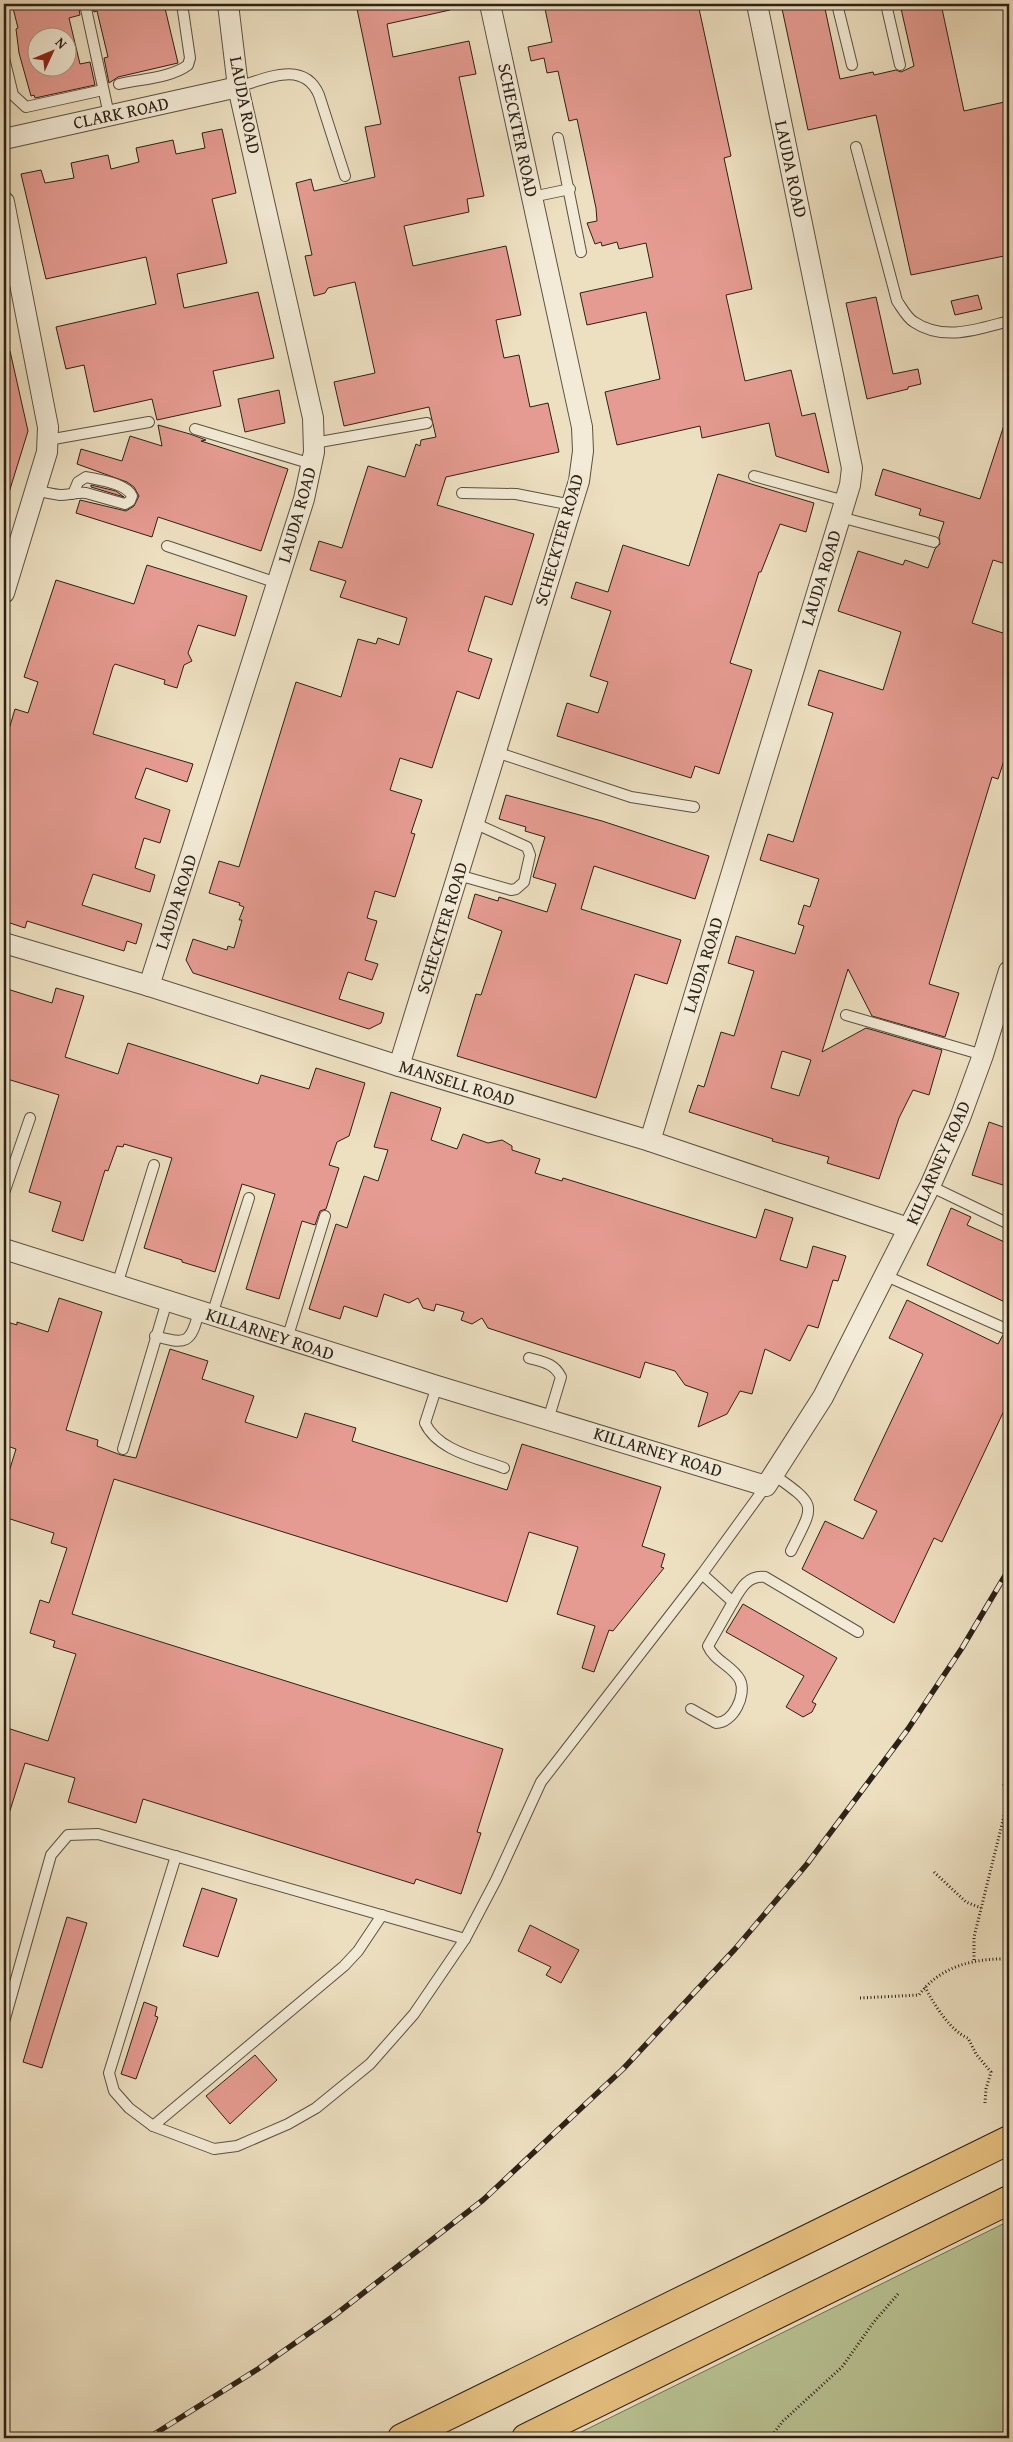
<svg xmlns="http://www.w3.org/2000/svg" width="1013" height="2442" font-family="'Gentium Book Plus',serif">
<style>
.green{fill:#b8c293;stroke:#727254}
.building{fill:#e59b91;stroke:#2c2116;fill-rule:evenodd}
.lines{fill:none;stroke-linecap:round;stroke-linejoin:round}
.service-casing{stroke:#5c5141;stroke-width:12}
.minor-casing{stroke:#5c5141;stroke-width:22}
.motorway-casing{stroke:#2c2116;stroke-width:30}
.path{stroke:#2c2116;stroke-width:3;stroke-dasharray:1 2.5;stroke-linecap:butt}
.service{stroke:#f3ebd7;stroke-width:10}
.minor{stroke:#f3ebd7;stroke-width:20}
.motorway{stroke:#e6c080;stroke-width:28}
.rail-casing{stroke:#2c2116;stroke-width:5.5}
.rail{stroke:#f3ebd7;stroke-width:4;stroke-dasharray:11;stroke-linecap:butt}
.labels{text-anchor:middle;stroke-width:4;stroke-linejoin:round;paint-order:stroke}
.street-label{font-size:18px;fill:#2c2116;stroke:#f3ebd7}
</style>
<rect width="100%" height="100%" fill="#ede0c1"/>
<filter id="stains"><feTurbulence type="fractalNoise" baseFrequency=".004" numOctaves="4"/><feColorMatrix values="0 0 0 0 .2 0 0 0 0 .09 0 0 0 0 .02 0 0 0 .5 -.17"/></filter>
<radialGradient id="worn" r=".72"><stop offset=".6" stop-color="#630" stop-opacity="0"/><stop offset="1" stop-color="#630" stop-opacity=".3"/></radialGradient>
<path class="green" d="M1009 2221V2438H569Z"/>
<g class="building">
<path d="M12 4H78L80 15 69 18 80 64 90 62 95 85 35 98 34 95 31 96 19 53 16 29 18 28ZM38 38H69L68 68H38Z"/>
<path d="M92 4H164L178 63 118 77 109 83 104 58 108 57 97 11 94 12Z"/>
<path d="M356 4H449L450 10 387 24 393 57 469 41 476 74 459 77 484 196 467 199 469 212 404 226 413 266 506 246 521 315 496 320 504 358 519 355 530 407 548 403 559 452 446 477 437 505 534 534 512 605 485 596 468 651 492 659 479 699 457 691 432 768 400 758 390 790 422 800 411 833 415 834 395 897 375 891 367 918 377 921 365 960 378 964 372 980 348 972 339 999 384 1013 381 1023 369 1029 193 973 186 960 193 939 227 950 228 946 234 948 242 920H239L244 907 239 905 240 903 209 893 219 861 239 867 296 682 341 697 358 639 376 644 378 638 399 645 407 618 340 597 346 581 310 570 319 541 342 548 368 466 405 477 416 444 420 446 421 440 436 437 429 407 344 426 334 382 375 373 355 282 328 288 325 293 314 296 305 256 312 255 296 183 311 179 314 191 375 177 365 127 381 124Z"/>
<path d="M544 4H698L731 156 724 158 752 289 726 295 745 381 791 370 802 416 815 413 829 473 776 456 769 423 702 438 700 426 617 445 605 392 660 379 646 312 587 325 580 293 653 277 646 243 619 249 617 242 602 246 601 242 595 244 587 223 597 221 596 208 577 119 569 121 558 71 547 73 544 58 531 61 528 47 552 42Z"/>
<path d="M781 4H824L840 79 873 72 874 75 896 70 901 72 914 66 900 4H941L964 111 1009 101V255L911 275 876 115 808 130Z"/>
<path d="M222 129 236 193 212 199 227 263 177 274 184 308 258 292 274 358 213 371 221 406 157 420 152 399 94 412 84 365 66 369 56 327 156 304 146 257 46 279 21 174 41 170 45 183 74 178 71 163 108 155 111 169 139 162 136 148 173 140 176 154 205 148 202 133Z"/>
<path d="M978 295 982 309 955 315 951 301Z"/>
<path d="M876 297 893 374 918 369 921 384 908 387V389L867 399 846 303Z"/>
<path d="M10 351 28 431 7 499 4 498V352Z"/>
<path d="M279 390 285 423 245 432 238 399Z"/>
<path d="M1006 419 1009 420V565L993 560 972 623 1009 635V745L998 779 992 777 929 984 959 993 945 1037 872 1016 848 969 822 1052 866 1028 942 1050 929 1095 913 1090 899 1118 879 1179 827 1163 829 1157 772 1141 773 1139 689 1112 698 1085 704 1087 721 1032 734 1036 754 971 728 963 736 936 795 954 804 926 798 924 804 905 810 907 819 879 760 860 768 834 793 842 833 713 808 705 819 670 883 690 901 632 838 611 858 551 903 565 905 560 928 568 935 549 940 544 939 537 944 522 919 515 921 509 875 495 883 469 980 499ZM782 1051 811 1060 799 1096 771 1088Z"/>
<path d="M158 425 190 434 206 440 201 441 288 469 261 551 158 517 152 537 76 513 80 500 126 511 134 506 139 496 134 487 127 482 77 464 81 449 122 461 130 436 162 446Z"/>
<path d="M718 474 814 503 806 532 780 524 761 572H759L730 663 752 670 719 774 695 766 691 778 557 736 567 703 598 713 608 682 590 676 611 611 571 598 576 582 608 592 623 545 689 566Z"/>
<path d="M91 485 116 491 124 497 91 487Z"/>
<path d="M147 565 247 596 235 636 198 625 188 653 192 661 184 665 177 688 164 684 165 680 115 664 113 667 93 734 193 764 187 782 146 768 135 798 170 810 160 843 144 838 135 868 155 875 150 892 93 874 82 905 142 924 136 944 127 941 124 951 27 921 25 928 4 921V746L15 709 28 713 38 682 24 677 56 580 134 604Z"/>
<path d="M506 795 602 821 709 856 695 899 594 866 581 909 681 940 667 984 635 974 596 1098 457 1056 476 994 481 995 502 931 468 918 475 894 498 901 499 897 547 912 556 884 533 877 545 837 525 831 526 827 499 819Z"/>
<path d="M4 988 52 1003 56 988 84 996 65 1057 118 1074 128 1043 258 1084 261 1075 309 1089 316 1068 365 1083 349 1136 337 1142 329 1165 339 1168 326 1209 320 1211 315 1225 302 1221 279 1299 246 1289 275 1194 242 1184 215 1272 182 1262V1260L144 1248 172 1158 124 1144 123 1147 117 1146 108 1171 105 1170 83 1241 52 1231 61 1202 29 1192 59 1095 4 1078Z"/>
<path d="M391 1092 441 1108 431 1140 457 1149 463 1134 488 1143 502 1140 512 1146V1150L540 1159 535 1173 562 1181 563 1178 756 1238 765 1209 793 1218 780 1260 807 1268 813 1246 846 1256 838 1281 833 1280 818 1328 808 1325 790 1361 765 1349 752 1394 740 1391 727 1414 698 1427 708 1393 685 1385 675 1371 645 1362 640 1378 488 1328 482 1318 472 1324 461 1320 464 1312 451 1308 436 1304 434 1311 423 1308 418 1298 409 1303 384 1294 377 1317 344 1306 340 1319 309 1309 336 1224 347 1228 364 1176 378 1181 388 1150 374 1147Z"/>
<path d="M989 1122 1009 1129V1187L972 1175Z"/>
<path d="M951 1208 971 1217 967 1225 1009 1244V1304L927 1265Z"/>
<path d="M59 1298 102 1312 66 1430 98 1440 97 1446 121 1455 136 1458 170 1349 208 1361 202 1379 254 1396 245 1422 297 1438 305 1413 356 1428 352 1441 507 1490 522 1444 661 1487 642 1546 665 1554 661 1567 664 1568 613 1631 609 1630 594 1672 582 1668 595 1626 557 1614 578 1547 529 1532 507 1602 114 1479 72 1614 503 1749 477 1832 481 1833 461 1894 416 1879 414 1884 143 1799 136 1823 68 1802 75 1778 25 1763 7 1820H4V1727L48 1741 76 1654 53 1647 55 1641 30 1633 40 1600 49 1603 67 1548 51 1543 54 1533 4 1517V1488L16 1449 4 1445V1321L17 1325V1322L48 1332Z"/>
<path d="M907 1300 998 1344 1003 1335 1009 1332V1400L942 1542 934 1538 894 1623 802 1569 825 1521 863 1539 877 1511 854 1500 923 1354 889 1338Z"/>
<path d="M743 1604 837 1658 812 1702 816 1704 812 1712 803 1717 786 1707 804 1676 726 1632Z"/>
<path d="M202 1888 237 1899 218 1957 183 1946Z"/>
<path d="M67 1917 87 1923 42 2068 23 2062Z"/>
<path d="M530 1925 579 1950 561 1983 546 1975 551 1967 518 1951Z"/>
<path d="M144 2002 157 2007 155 2016 158 2017 136 2079 121 2074Z"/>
<path d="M255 2055 277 2080 230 2124 206 2096Z"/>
</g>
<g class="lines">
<g class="service-casing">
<g id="service">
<path d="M85 4 109 115"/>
<path d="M837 4 852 65"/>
<path d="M886 4 900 65"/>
<path d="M4 58 13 95 26 107 103 90"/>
<path d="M119 84C140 79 171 78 188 65L190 58 182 4"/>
<path d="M238 87C265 79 304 59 319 95L345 176"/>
<path d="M558 138 581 252"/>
<path d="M856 147 897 301C902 308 907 318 914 322 944 342 978 329 1009 321"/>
<path d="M532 197 570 189"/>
<path d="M195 429 312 464"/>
<path d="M48 440 149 422"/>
<path d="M314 443 427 423"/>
<path d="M754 476 845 501"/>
<path d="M35 490C43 492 52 494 60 495 69 495 77 492 86 493L125 504 130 501 132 496C126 483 99 480 86 477L78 482 73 494"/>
<path d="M462 493 516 494 572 505"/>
<path d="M840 517 934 542"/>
<path d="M167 546 277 583"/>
<path d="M496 752 631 797 694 807"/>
<path d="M458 875 511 890 516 889 524 882 530 855 527 847 474 823"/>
<path d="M846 1015 983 1055"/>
<path d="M930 1186 1009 1224"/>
<path d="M4 1193 30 1118"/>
<path d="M884 1275 1004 1328"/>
<path d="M117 1285 154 1165"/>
<path d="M212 1315 249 1198"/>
<path d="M155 1336C186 1345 191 1344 199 1311"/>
<path d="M287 1339 325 1216"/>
<path d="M529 1358C543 1362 554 1363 561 1377L548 1420"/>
<path d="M437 1386 425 1423C438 1451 478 1458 504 1468"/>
<path d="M123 1449 167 1301"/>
<path d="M774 1475C819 1507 814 1504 791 1551"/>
<path d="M733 1602C741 1588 748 1575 765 1577L858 1632"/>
<path d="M691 1709 716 1723C733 1723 747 1695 740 1680 733 1666 714 1661 708 1646L733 1602 702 1574"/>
<path d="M176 1856 109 2073 114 2091 129 2108 153 2126 214 2149 237 2146 288 2124 316 2108 370 2064 414 2014 465 1939 496 1880 541 1782 702 1574 766 1486"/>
<path d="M4 2022 51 1855 68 1835 98 1834 465 1939"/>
<path d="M153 2126 344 1966 358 1951 382 1915"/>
</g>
</g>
<g class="minor-casing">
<g id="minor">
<path d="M4 139 238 87"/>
<path d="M4 202 48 427 47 452 4 593"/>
<path d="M4 943 149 986 399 1066 650 1141 908 1228"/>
<path d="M149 986 304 499 314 452 313 418 238 87 228 4"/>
<path d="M399 1066 579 481 583 451 582 427 490 4"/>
<path d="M650 1141 850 485 852 468 757 4"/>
<path d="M4 1249 437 1386 766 1486 823 1397 930 1186 960 1118 983 1055 1009 971"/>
</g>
</g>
<g class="motorway-casing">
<g id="motorway">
<path d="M402 2438 1009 2140"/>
<path d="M526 2438 1009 2200"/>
</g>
</g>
<g class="path">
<path d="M1008 1746C1005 1759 1007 1772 1004 1785L1009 1788"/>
<path d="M934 1872 966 1902 981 1908"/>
<path d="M974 1960V1937L1009 1796"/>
<path d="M925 1987C933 2003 951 2032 968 2038L976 2054 991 2072 986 2089 985 2103"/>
<path d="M860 1998 919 1995C940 1966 975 1958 1009 1959"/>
<path d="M770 2438 783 2421 842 2367 873 2323 898 2294"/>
</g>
<use href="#service" class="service"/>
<use href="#minor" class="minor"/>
<use href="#motorway" class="motorway"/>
<g class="rail-casing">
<path id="rail" d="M148 2438 258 2369 335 2315 483 2200 623 2069 735 1949 807 1864 908 1729 962 1648 1009 1569"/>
</g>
<use href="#rail" class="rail"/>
</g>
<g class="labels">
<g class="street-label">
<text transform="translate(245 105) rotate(79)" y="6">LAUDA ROAD</text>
<text transform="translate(121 113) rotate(-12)" y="6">CLARK ROAD</text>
<text transform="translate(518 130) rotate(78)" y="6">SCHECKTER ROAD</text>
<text transform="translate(791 169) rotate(78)" y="6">LAUDA ROAD</text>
<text transform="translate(297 515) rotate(-74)" y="6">LAUDA ROAD</text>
<text transform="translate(559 540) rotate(-74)" y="6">SCHECKTER ROAD</text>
<text transform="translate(821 578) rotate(-73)" y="6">LAUDA ROAD</text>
<text transform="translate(176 902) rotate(-72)" y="6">LAUDA ROAD</text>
<text transform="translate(442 928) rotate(-73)" y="6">SCHECKTER ROAD</text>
<text transform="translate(703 965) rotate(-73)" y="6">LAUDA ROAD</text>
<text transform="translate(457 1083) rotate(17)" y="6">MANSELL ROAD</text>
<text transform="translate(938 1163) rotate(-66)" y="6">KILLARNEY ROAD</text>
<text transform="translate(270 1334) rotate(18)" y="6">KILLARNEY ROAD</text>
<text transform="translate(658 1452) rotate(17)" y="6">KILLARNEY ROAD</text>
</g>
</g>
<rect width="1013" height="2442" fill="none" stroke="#ede0c1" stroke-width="20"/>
<rect x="5" y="5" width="1003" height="2432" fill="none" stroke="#2c2116" stroke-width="2.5"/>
<rect x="10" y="10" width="993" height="2422" fill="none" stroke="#2c2116"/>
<g transform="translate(52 52) rotate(46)"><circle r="24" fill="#f3ebd7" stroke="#a39a8a"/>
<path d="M0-4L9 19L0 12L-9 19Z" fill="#8f2418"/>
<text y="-8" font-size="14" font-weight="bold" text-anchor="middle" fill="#2c2116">N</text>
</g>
<rect width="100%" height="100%" filter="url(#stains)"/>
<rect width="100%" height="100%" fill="url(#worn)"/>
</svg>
